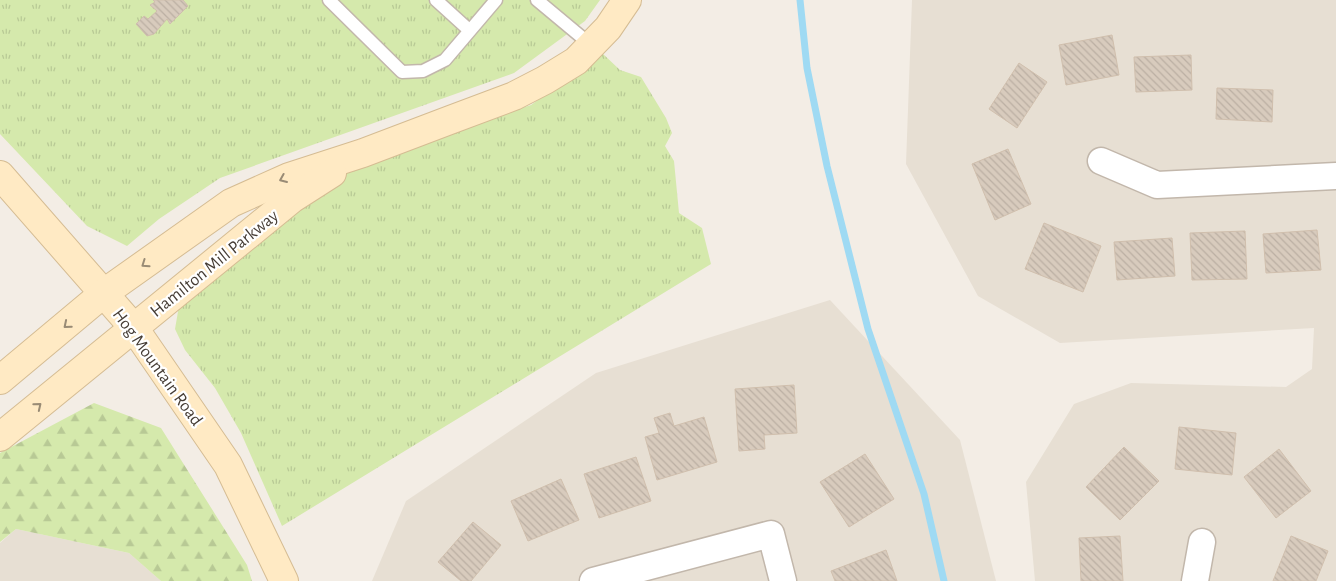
<svg xmlns="http://www.w3.org/2000/svg" width="1336" height="581" font-family="'Alegreya Sans',sans-serif">
<style>
.residential{fill:#e7dfd3}
.forest{fill:url(#forest-firs)}
.park{fill:url(#park-tufts)}
.lines{fill:none;stroke-linecap:round;stroke-linejoin:round}
.stream{stroke:#9fdaf3;stroke-width:7}
.building{fill:url(#building-back-hatch);stroke:#d0bfad}
.lane-casing{stroke:#c2b7ab;stroke-width:15}
.street-casing{stroke:#c2b7ab;stroke-width:29}
.secondary-casing{stroke:#d5bc93;stroke-width:30}
.lane{stroke:#fff;stroke-width:12}
.street{stroke:#fff;stroke-width:26}
.secondary{stroke:#ffeac4;stroke-width:28}
.oneway{stroke:#998b75}
.labels{text-anchor:middle;stroke-width:4.5;stroke-linejoin:round;paint-order:stroke}
.street-label{font-size:18px;fill:#463d35;stroke:#fff}
</style>
<defs>
<pattern id="forest-firs" width="22" height="20" patternUnits="userSpaceOnUse" patternTransform="scale(1.25)"><rect width="22" height="20" fill="#d5e9ac"/><path d="M5 1l3.5 6h-7zM16 11l3.5 6h-7z" fill="#b8c995"/></pattern>
<pattern id="park-tufts" width="24" height="20" patternUnits="userSpaceOnUse" patternTransform="scale(1.25)"><rect width="24" height="20" fill="#d5e9ac"/><path d="M3 7l-1-3M5 7V3M7 7l1-3M15 17l-1-3M17 17v-4M19 17l1-3" fill="none" stroke="#b8c995"/></pattern>
<pattern id="building-back-hatch" width="6" height="6" patternUnits="userSpaceOnUse" patternTransform="scale(1.25)"><rect width="6" height="6" fill="#d8cbbd"/><path d="M-1 5l2 2M0 0l6 6M5-1l2 2" fill="none" stroke="#bbafa3"/></pattern>
</defs>
<rect width="100%" height="100%" fill="#f3ede5"/>
<g class="residential">
<path d="M912 0H1336V581H1035L1026 482 1074 404 1131 383 1286 387 1312 369 1314 328 1060 343 978 296 906 164Z"/>
<path d="M830 300 960 440 996 581H372L406 501 596 373Z"/>
<path d="M16 529 129 553 161 581H0V543Z"/>
</g>
<path class="forest" d="M94 403 161 428 247 565 252 581H161L129 553 16 529 0 542V453Z"/>
<g class="park">
<path d="M0 0H600L585 21 514 73 220 178 159 219 127 246 87 226 0 134Z"/>
<path d="M602 53 620 70 641 77 666 118 672 133 665 146 674 161 679 213 702 228 711 264 282 526 241 433 215 388 185 350 175 329 180 300 261 230 349 171 479 122 531 105Z"/>
</g>
<g class="lines">
<path class="stream" d="M800 0 807 68 827 166 868 329 924 494 944 581"/>
</g>
<g class="building">
<path d="M153 0H183L188 6 170 24 167 19 154 34 147 36 136 24 144 16 148 19 157 11 150 5 155 2Z"/>
<path d="M1112 35 1119 75 1066 85 1059 45Z"/>
<path d="M1191 55 1192 90 1136 92 1134 57Z"/>
<path d="M1019 63 1047 82 1017 128 989 109Z"/>
<path d="M1217 88 1273 90 1272 122 1216 119Z"/>
<path d="M1008 149 1031 204 995 220 972 164Z"/>
<path d="M1044 223 1101 246 1083 292 1025 269Z"/>
<path d="M1317 230 1321 270 1266 273 1263 234Z"/>
<path d="M1245 231 1247 279 1192 280 1190 233Z"/>
<path d="M1172 238 1175 276 1117 280 1114 242Z"/>
<path d="M794 385 797 433 764 435 765 449 739 451 735 389Z"/>
<path d="M670 413 674 426 704 417 717 462 657 480 645 437 659 433 654 418Z"/>
<path d="M1179 427 1236 433 1232 475 1175 469Z"/>
<path d="M1124 447 1159 481 1120 520 1086 487Z"/>
<path d="M1279 449 1311 491 1276 518 1244 477Z"/>
<path d="M865 454 894 499 849 527 820 482Z"/>
<path d="M636 457 651 501 599 518 584 474Z"/>
<path d="M561 479 579 520 528 541 511 501Z"/>
<path d="M473 522 501 545 471 581H461L438 562Z"/>
<path d="M1120 536 1123 581H1081L1079 538Z"/>
<path d="M1291 536 1328 551 1316 581H1273Z"/>
<path d="M886 550 897 581H835L831 571Z"/>
</g>
<g class="lines">
<g class="lane-casing">
<g id="lane">
<path d="M329 0 402 72 423 71 445 60 496 0"/>
<path d="M436 0 469 30"/>
<path d="M537 0 591 45"/>
</g>
</g>
<g class="street-casing">
<g id="street">
<path d="M1101 161 1157 185 1336 176"/>
<path d="M593 581 771 534 783 581"/>
<path d="M1195 581 1202 542"/>
</g>
</g>
<g class="secondary-casing">
<g id="secondary">
<path d="M0 175 134 328 228 465 284 581"/>
<path d="M0 380 104 293 231 203 289 177 363 153 450 120 514 96 545 80 576 61 608 28 627 0"/>
<path d="M0 437 293 198 332 173"/>
</g>
</g>
<use href="#lane" class="lane"/>
<use href="#street" class="street"/>
<use href="#secondary" class="secondary"/>
</g>
<defs><path id="oneway-chevron" d="M-2-3.5L2.5 0L-2 3.5" fill="none" stroke-width="1.6" stroke-linecap="round" stroke-linejoin="round" transform="scale(1.25)"/></defs>
<g class="oneway">
<use href="#oneway-chevron" transform="translate(283 179) rotate(157)"/>
<use href="#oneway-chevron" transform="translate(145 264) rotate(145)"/>
<use href="#oneway-chevron" transform="translate(67 325) rotate(140)"/>
<use href="#oneway-chevron" transform="translate(38 406) rotate(-39)"/>
</g>
<g class="labels">
<g class="street-label">
<text transform="translate(214 263) rotate(-39)" y="6">Hamilton Mill Parkway</text>
<text transform="translate(158 367) rotate(54)" y="6">Hog Mountain Road</text>
</g>
</g>
</svg>
